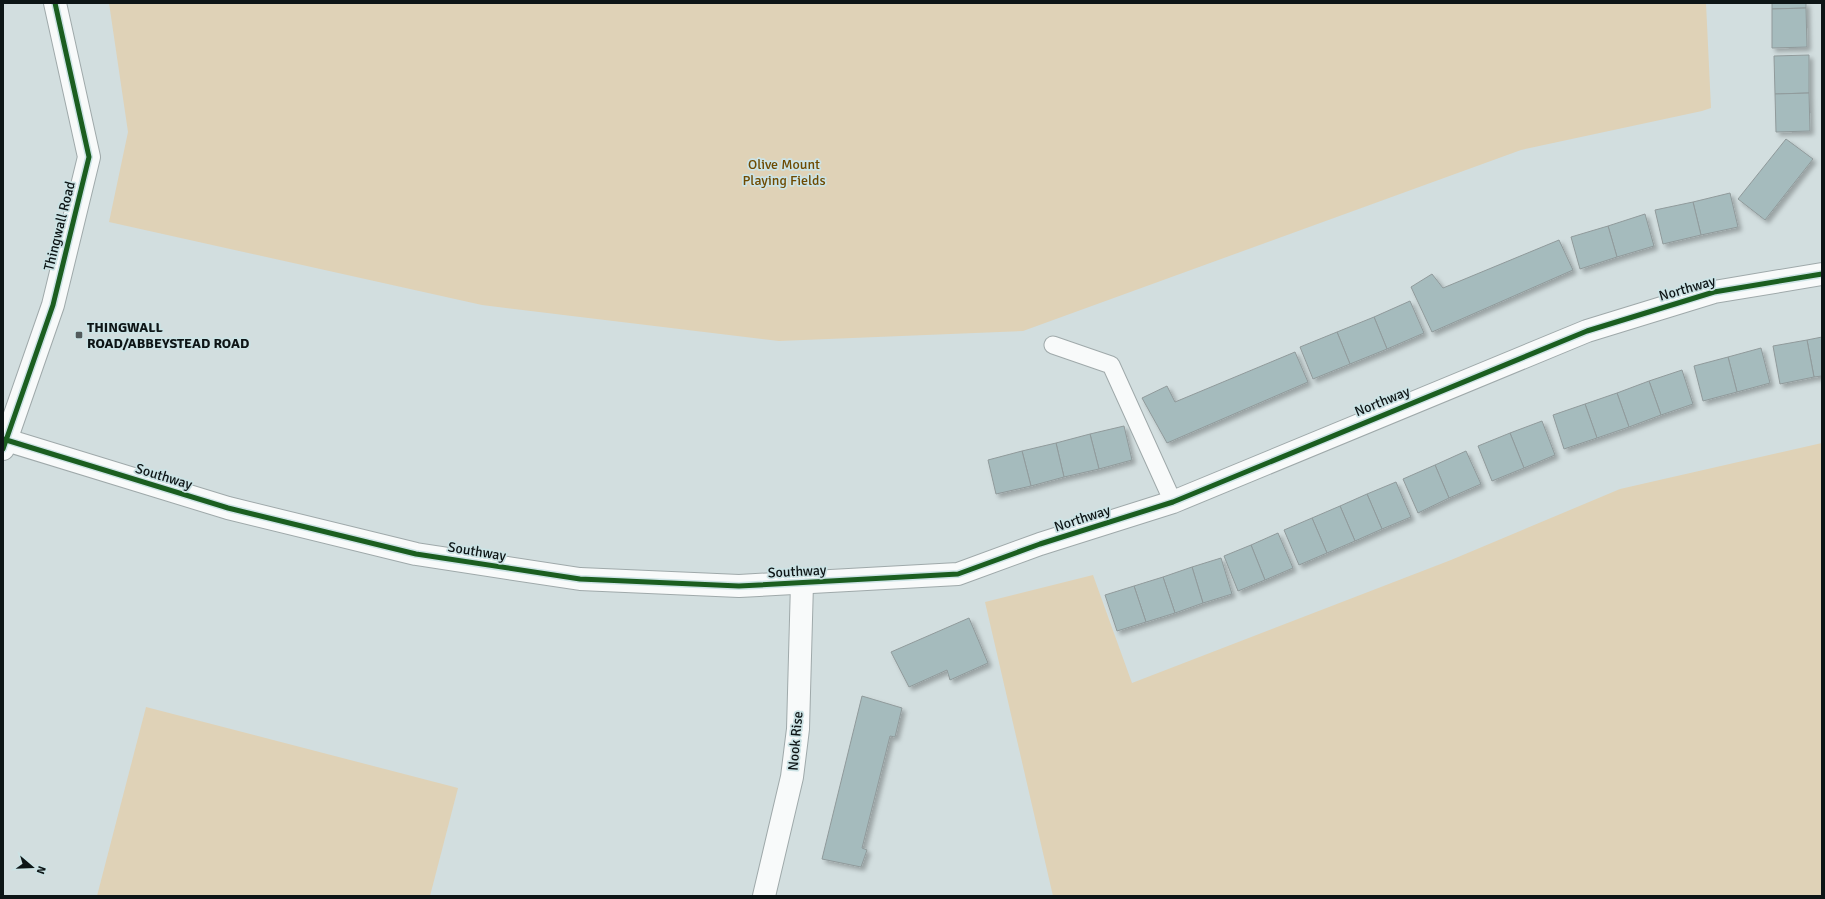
<svg xmlns="http://www.w3.org/2000/svg" width="1825" height="899" font-family="Signika,sans-serif">
<style>
.green{fill:#dfd2b7}
.building{fill:#a5bbbd;stroke:#909a9b;filter:url(#shadow)}
.lines{fill:none;stroke-linecap:round;stroke-linejoin:round}
.service-casing{stroke:#9fa9aa;stroke-width:19}
.minor-casing{stroke:#9fa9aa;stroke-width:24}
.tertiary-casing{stroke:#9fa9aa;stroke-width:24}
.service{stroke:#f8fafa;stroke-width:17}
.minor{stroke:#f8fafa;stroke-width:22}
.tertiary{stroke:#f8fafa;stroke-width:22}
.cycleway-casing{stroke:#cce3e5;stroke-width:8}
.cycleway{stroke:#1b5e20;stroke-width:5}
.poi-dot{fill:#525b5c;stroke:#cce3e5;stroke-width:1.5}
.labels{text-anchor:middle;stroke-width:3.5;stroke-linejoin:round;paint-order:stroke}
.park-label{font-size:14px;fill:#6e4a01;stroke:#cce3e5}
.street-label{font-size:14px;fill:#0d1516;stroke:#cce3e5}
.poi-label{font-size:14px;font-weight:bold;fill:#0d1516;stroke:#cce3e5;text-anchor:start}
</style>
<defs>
<filter id="shadow"><feDropShadow dx="3.5" dy="3.5" stdDeviation="2" flood-color="#0004"/></filter>
</defs>
<rect width="100%" height="100%" fill="#d2dedf"/>
<g class="green">
<path d="M109 3H1706L1711 108 1702 111 1521 150 1023 331 779 341 482 305 109 222 128 132Z"/>
<path d="M1822 443V896H1053L985 602 1093 575 1132 683 1451 560 1620 489Z"/>
<path d="M146 707 458 788 430 896H97Z"/>
</g>
<g class="building">
<path d="M1772 3H1806V8L1772 9Z"/>
<path d="M1806 8 1807 47 1772 48V9Z"/>
<path d="M1809 55V93L1775 94 1774 56Z"/>
<path d="M1809 93 1810 131 1776 132 1775 94Z"/>
<path d="M1786 139 1813 159 1765 220 1738 199Z"/>
<path d="M1730 193 1738 227 1701 235 1693 202Z"/>
<path d="M1693 202 1701 235 1663 244 1655 210Z"/>
<path d="M1645 214 1654 246 1617 257 1608 226Z"/>
<path d="M1608 226 1617 257 1580 269 1571 237Z"/>
<path d="M1559 240 1573 270 1432 332 1411 287 1432 274 1443 288Z"/>
<path d="M1410 301 1424 333 1387 349 1374 317Z"/>
<path d="M1374 317 1387 349 1350 364 1337 332Z"/>
<path d="M1337 332 1350 364 1313 379 1300 347Z"/>
<path d="M1822 337V376L1814 377 1807 340Z"/>
<path d="M1807 340 1814 377 1780 384 1773 346Z"/>
<path d="M1761 348 1770 383 1737 392 1728 357Z"/>
<path d="M1295 352 1308 382 1167 443 1142 398 1167 386 1175 402Z"/>
<path d="M1728 357 1737 392 1703 401 1694 366Z"/>
<path d="M1682 370 1693 404 1661 415 1649 381Z"/>
<path d="M1649 381 1661 415 1629 427 1617 393Z"/>
<path d="M1617 393 1629 427 1597 438 1585 404Z"/>
<path d="M1585 404 1597 438 1564 449 1553 415Z"/>
<path d="M1542 421 1555 455 1524 468 1510 433Z"/>
<path d="M1124 426 1132 460 1099 469 1090 434Z"/>
<path d="M1510 433 1524 468 1492 481 1478 446Z"/>
<path d="M1090 434 1099 469 1064 477 1056 443Z"/>
<path d="M1056 443 1064 477 1031 486 1022 451Z"/>
<path d="M1022 451 1031 486 996 494 988 460Z"/>
<path d="M1466 451 1481 484 1449 498 1435 465Z"/>
<path d="M1435 465 1449 498 1418 513 1403 479Z"/>
<path d="M1396 482 1411 517 1382 529 1367 494Z"/>
<path d="M1367 494 1382 529 1355 541 1340 506Z"/>
<path d="M1340 506 1355 541 1327 553 1312 518Z"/>
<path d="M1312 518 1327 553 1299 565 1284 530Z"/>
<path d="M1278 533 1293 568 1265 580 1251 545Z"/>
<path d="M1251 545 1265 580 1238 591 1224 556Z"/>
<path d="M1221 558 1232 594 1203 603 1192 567Z"/>
<path d="M1192 567 1203 603 1175 613 1163 577Z"/>
<path d="M1163 577 1175 613 1146 622 1134 586Z"/>
<path d="M1134 586 1146 622 1117 631 1105 595Z"/>
<path d="M969 618 988 663 950 680 947 670 909 687 891 652Z"/>
<path d="M862 696 902 708 895 737 890 736 862 848 867 850 861 867 822 859Z"/>
</g>
<g class="lines">
<g class="service-casing">
<path id="service" d="M1053 345 1111 365 1173 502"/>
</g>
<g class="minor-casing">
<g id="minor">
<path d="M3 439 228 508 416 554 580 579 739 586 958 574 1040 544 1173 502 1587 331 1714 292 1822 274"/>
<path d="M764 896 792 777 798 729 802 583"/>
</g>
</g>
<g class="tertiary-casing">
<path id="tertiary" d="M3 449 53 305 89 157 55 3"/>
</g>
<use href="#service" class="service"/>
<use href="#minor" class="minor"/>
<use href="#tertiary" class="tertiary"/>
<g class="cycleway-casing">
<g id="cycleway">
<path d="M3 439 228 508 416 554 580 579 739 586 958 574 1040 544 1173 502 1587 331 1714 292 1822 274"/>
<path d="M3 449 53 305 89 157 55 3"/>
</g>
</g>
<use href="#cycleway" class="cycleway"/>
</g>
<rect class="poi-dot" x="75" y="331" width="8" height="8" rx="2"/>
<g class="labels">
<g class="park-label">
<text x="784" y="169">Olive Mount<tspan x="784" dy="16">Playing Fields</tspan></text>
</g>
<g class="street-label">
<text transform="translate(59 226) rotate(-76)" y="5">Thingwall Road</text>
<text transform="translate(1687 288) rotate(-16)" y="5">Northway</text>
<text transform="translate(1382 401) rotate(-22)" y="5">Northway</text>
<text transform="translate(164 476) rotate(17)" y="5">Southway</text>
<text transform="translate(1082 518) rotate(-18)" y="5">Northway</text>
<text transform="translate(477 551) rotate(9)" y="5">Southway</text>
<text transform="translate(797 571) rotate(-3)" y="5">Southway</text>
<text transform="translate(795 741) rotate(-85)" y="5">Nook Rise</text>
</g>
<g class="poi-label">
<text x="87" y="332">THINGWALL<tspan x="87" dy="16">ROAD/ABBEYSTEAD ROAD</tspan></text>
</g>
</g>
<rect width="1825" height="899" fill="none" stroke="#0d1516" stroke-width="8"/>
<g transform="translate(32 867) rotate(109)" stroke="#cce3e5" stroke-width="3" paint-order="stroke">
<path d="M0-3L7 15L0 10L-7 15Z" fill="#0d1516"/>
<text y="-6" font-size="11" font-weight="bold" text-anchor="middle" fill="#0d1516">N</text>
</g>
</svg>
